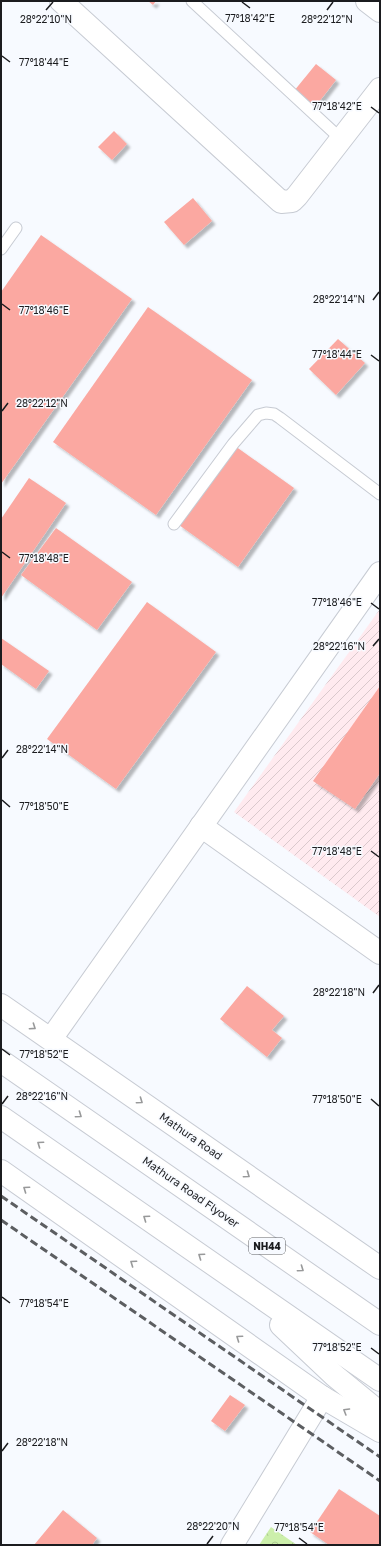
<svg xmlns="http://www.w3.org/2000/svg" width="381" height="1546" font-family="'Golos Text',sans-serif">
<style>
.industrial{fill:url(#industrial-furrows)}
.park{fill:url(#park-crowns)}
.building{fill:#fba8a1;filter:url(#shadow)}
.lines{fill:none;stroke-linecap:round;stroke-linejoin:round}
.service-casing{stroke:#c7cbd3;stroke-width:13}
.minor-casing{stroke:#c7cbd3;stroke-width:24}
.secondary-casing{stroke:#c7cbd3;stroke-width:24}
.trunk-casing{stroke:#c7cbd3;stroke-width:24}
.service{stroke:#fff;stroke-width:11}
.minor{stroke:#fff;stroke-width:22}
.secondary{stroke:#fff;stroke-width:22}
.trunk{stroke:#fff;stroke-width:22}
.rail{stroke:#5c5e61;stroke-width:3;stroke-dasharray:8 4;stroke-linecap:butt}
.oneway{stroke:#98999a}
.ticks{fill:none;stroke:#1b1c1f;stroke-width:1.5}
.labels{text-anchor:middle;stroke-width:3;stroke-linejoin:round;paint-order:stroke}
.shield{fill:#f7faff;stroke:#5d5f62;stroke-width:1}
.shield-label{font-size:10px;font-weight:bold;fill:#1b1c1f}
.street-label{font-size:11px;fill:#1b1c1f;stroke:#f7faff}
.ticks-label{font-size:10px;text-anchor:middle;fill:#1b1c1f;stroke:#f7faff;stroke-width:3;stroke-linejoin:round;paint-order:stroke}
</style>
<defs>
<pattern id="industrial-furrows" width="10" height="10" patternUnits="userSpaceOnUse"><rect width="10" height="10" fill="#ffeaef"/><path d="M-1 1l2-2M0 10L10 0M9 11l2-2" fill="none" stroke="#dac8cc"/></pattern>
<pattern id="park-crowns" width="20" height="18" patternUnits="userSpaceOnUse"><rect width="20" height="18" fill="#ccefab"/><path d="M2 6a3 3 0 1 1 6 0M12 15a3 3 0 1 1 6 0" fill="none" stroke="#afcc93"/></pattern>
<filter id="shadow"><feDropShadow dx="3.5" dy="3.5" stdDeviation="1" flood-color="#0004"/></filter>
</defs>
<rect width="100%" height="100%" fill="#f7faff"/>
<path class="industrial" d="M380 609V917L234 812Z"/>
<path class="park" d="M271 1527 297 1545H259Z"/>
<g class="building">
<path d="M148 1H156L153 5Z"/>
<path d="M316 64 336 80 315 107 294 91Z"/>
<path d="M114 131 127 144 112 160 98 147Z"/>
<path d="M193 198 212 221 184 245 164 222Z"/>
<path d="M41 235 132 299 1 484V292Z"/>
<path d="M148 307 252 380 156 515 53 442Z"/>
<path d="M338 339 365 363 336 395 309 369Z"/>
<path d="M235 446 294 488 238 567 179 525Z"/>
<path d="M29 478 66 503 1 598V519Z"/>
<path d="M56 528 132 582 97 630 21 575Z"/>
<path d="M147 602 216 652 116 789 47 739Z"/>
<path d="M1 638 49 671 36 689 1 664Z"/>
<path d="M380 686V773L355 809 313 781Z"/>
<path d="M247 986 284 1016 272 1030 282 1038 267 1057 220 1019Z"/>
<path d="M230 1395 245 1405 225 1431 211 1421Z"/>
<path d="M339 1489 380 1516V1545H329L310 1532Z"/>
<path d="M63 1510 97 1538 92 1545H34Z"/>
</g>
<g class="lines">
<g class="service-casing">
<g id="service">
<path d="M192 1 342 140"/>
<path d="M1 249 16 228"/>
<path d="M174 524 233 444 258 415 266 413 274 414 280 418 380 494"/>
</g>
</g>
<g class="minor-casing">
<g id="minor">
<path d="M61 1 281 202 292 201 297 196 380 89"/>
<path d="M367 1 380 11"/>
<path d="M201 826 380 953"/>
<path d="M51 1039 380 573"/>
<path d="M232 1545 322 1397"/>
</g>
</g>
<g class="secondary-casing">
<g id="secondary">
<path d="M1 1005 380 1268"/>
<path d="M1 1171 322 1397 380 1431"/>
</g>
</g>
<g class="trunk-casing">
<g id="trunk">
<path d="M1 1061 380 1324"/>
<path d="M1 1117 380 1380"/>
<path d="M281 1325 335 1376 380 1413"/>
</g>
</g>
<use href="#service" class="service"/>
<use href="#minor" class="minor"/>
<use href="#secondary" class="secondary"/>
<use href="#trunk" class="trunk"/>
<g class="rail">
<path d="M1 1196 380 1457"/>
<path d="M1 1220 380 1481"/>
</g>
</g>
<defs><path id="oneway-chevron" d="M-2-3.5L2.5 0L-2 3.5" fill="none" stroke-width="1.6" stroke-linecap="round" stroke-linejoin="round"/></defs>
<g class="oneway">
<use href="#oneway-chevron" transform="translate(33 1027) rotate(34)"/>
<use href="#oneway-chevron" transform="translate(140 1101) rotate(35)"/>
<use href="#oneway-chevron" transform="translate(79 1115) rotate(35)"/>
<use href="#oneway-chevron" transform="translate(40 1144) rotate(-145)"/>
<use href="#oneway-chevron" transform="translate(247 1175) rotate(35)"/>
<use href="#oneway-chevron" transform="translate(26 1189) rotate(-145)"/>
<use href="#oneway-chevron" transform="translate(146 1218) rotate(-145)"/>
<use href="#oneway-chevron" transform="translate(201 1256) rotate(-145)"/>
<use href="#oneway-chevron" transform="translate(133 1263) rotate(-145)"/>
<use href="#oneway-chevron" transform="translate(301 1269) rotate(35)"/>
<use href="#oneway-chevron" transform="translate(239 1338) rotate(-145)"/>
<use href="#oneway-chevron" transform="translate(346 1411) rotate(-149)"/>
</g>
<path class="ticks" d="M242 2 250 8M46 10 53 2M327 10 333 2M2 56 10 62M371 107 379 113M373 300 379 292M2 304 10 310M371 355 379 361M2 411 8 403M2 552 10 558M371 603 379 609M373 646 379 639M2 758 8 750M2 800 10 807M371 851 379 857M373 993 379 985M2 1049 10 1055M371 1099 379 1106M2 1104 8 1096M2 1297 10 1303M371 1348 379 1354M2 1451 8 1443M299 1538 307 1544M207 1544 213 1536"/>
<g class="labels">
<rect class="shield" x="249" y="1238" width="36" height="16" rx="3"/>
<g class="shield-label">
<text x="267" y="1250">NH44</text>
</g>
<g class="street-label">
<text transform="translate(191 1136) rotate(35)" y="4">Mathura Road</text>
<text transform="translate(191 1192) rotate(35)" y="4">Mathura Road Flyover</text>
</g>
</g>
<g class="ticks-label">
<text x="250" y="22">77°18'42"E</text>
<text x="46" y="23">28°22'10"N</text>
<text x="327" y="23">28°22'12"N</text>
<text x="44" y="66">77°18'44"E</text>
<text x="337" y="110">77°18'42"E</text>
<text x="339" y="303">28°22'14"N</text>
<text x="44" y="314">77°18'46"E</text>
<text x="337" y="358">77°18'44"E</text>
<text x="42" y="407">28°22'12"N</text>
<text x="44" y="562">77°18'48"E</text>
<text x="337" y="606">77°18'46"E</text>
<text x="339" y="650">28°22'16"N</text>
<text x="42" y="753">28°22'14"N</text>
<text x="44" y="810">77°18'50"E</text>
<text x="337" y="855">77°18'48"E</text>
<text x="339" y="996">28°22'18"N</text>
<text x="44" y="1058">77°18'52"E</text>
<text x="42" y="1100">28°22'16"N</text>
<text x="337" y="1103">77°18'50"E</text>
<text x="44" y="1307">77°18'54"E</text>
<text x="337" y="1351">77°18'52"E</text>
<text x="42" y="1446">28°22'18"N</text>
<text x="213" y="1530">28°22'20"N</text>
<text x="299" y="1531">77°18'54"E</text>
</g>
<rect width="381" height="1546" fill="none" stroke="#1b1c1f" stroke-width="4"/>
</svg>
